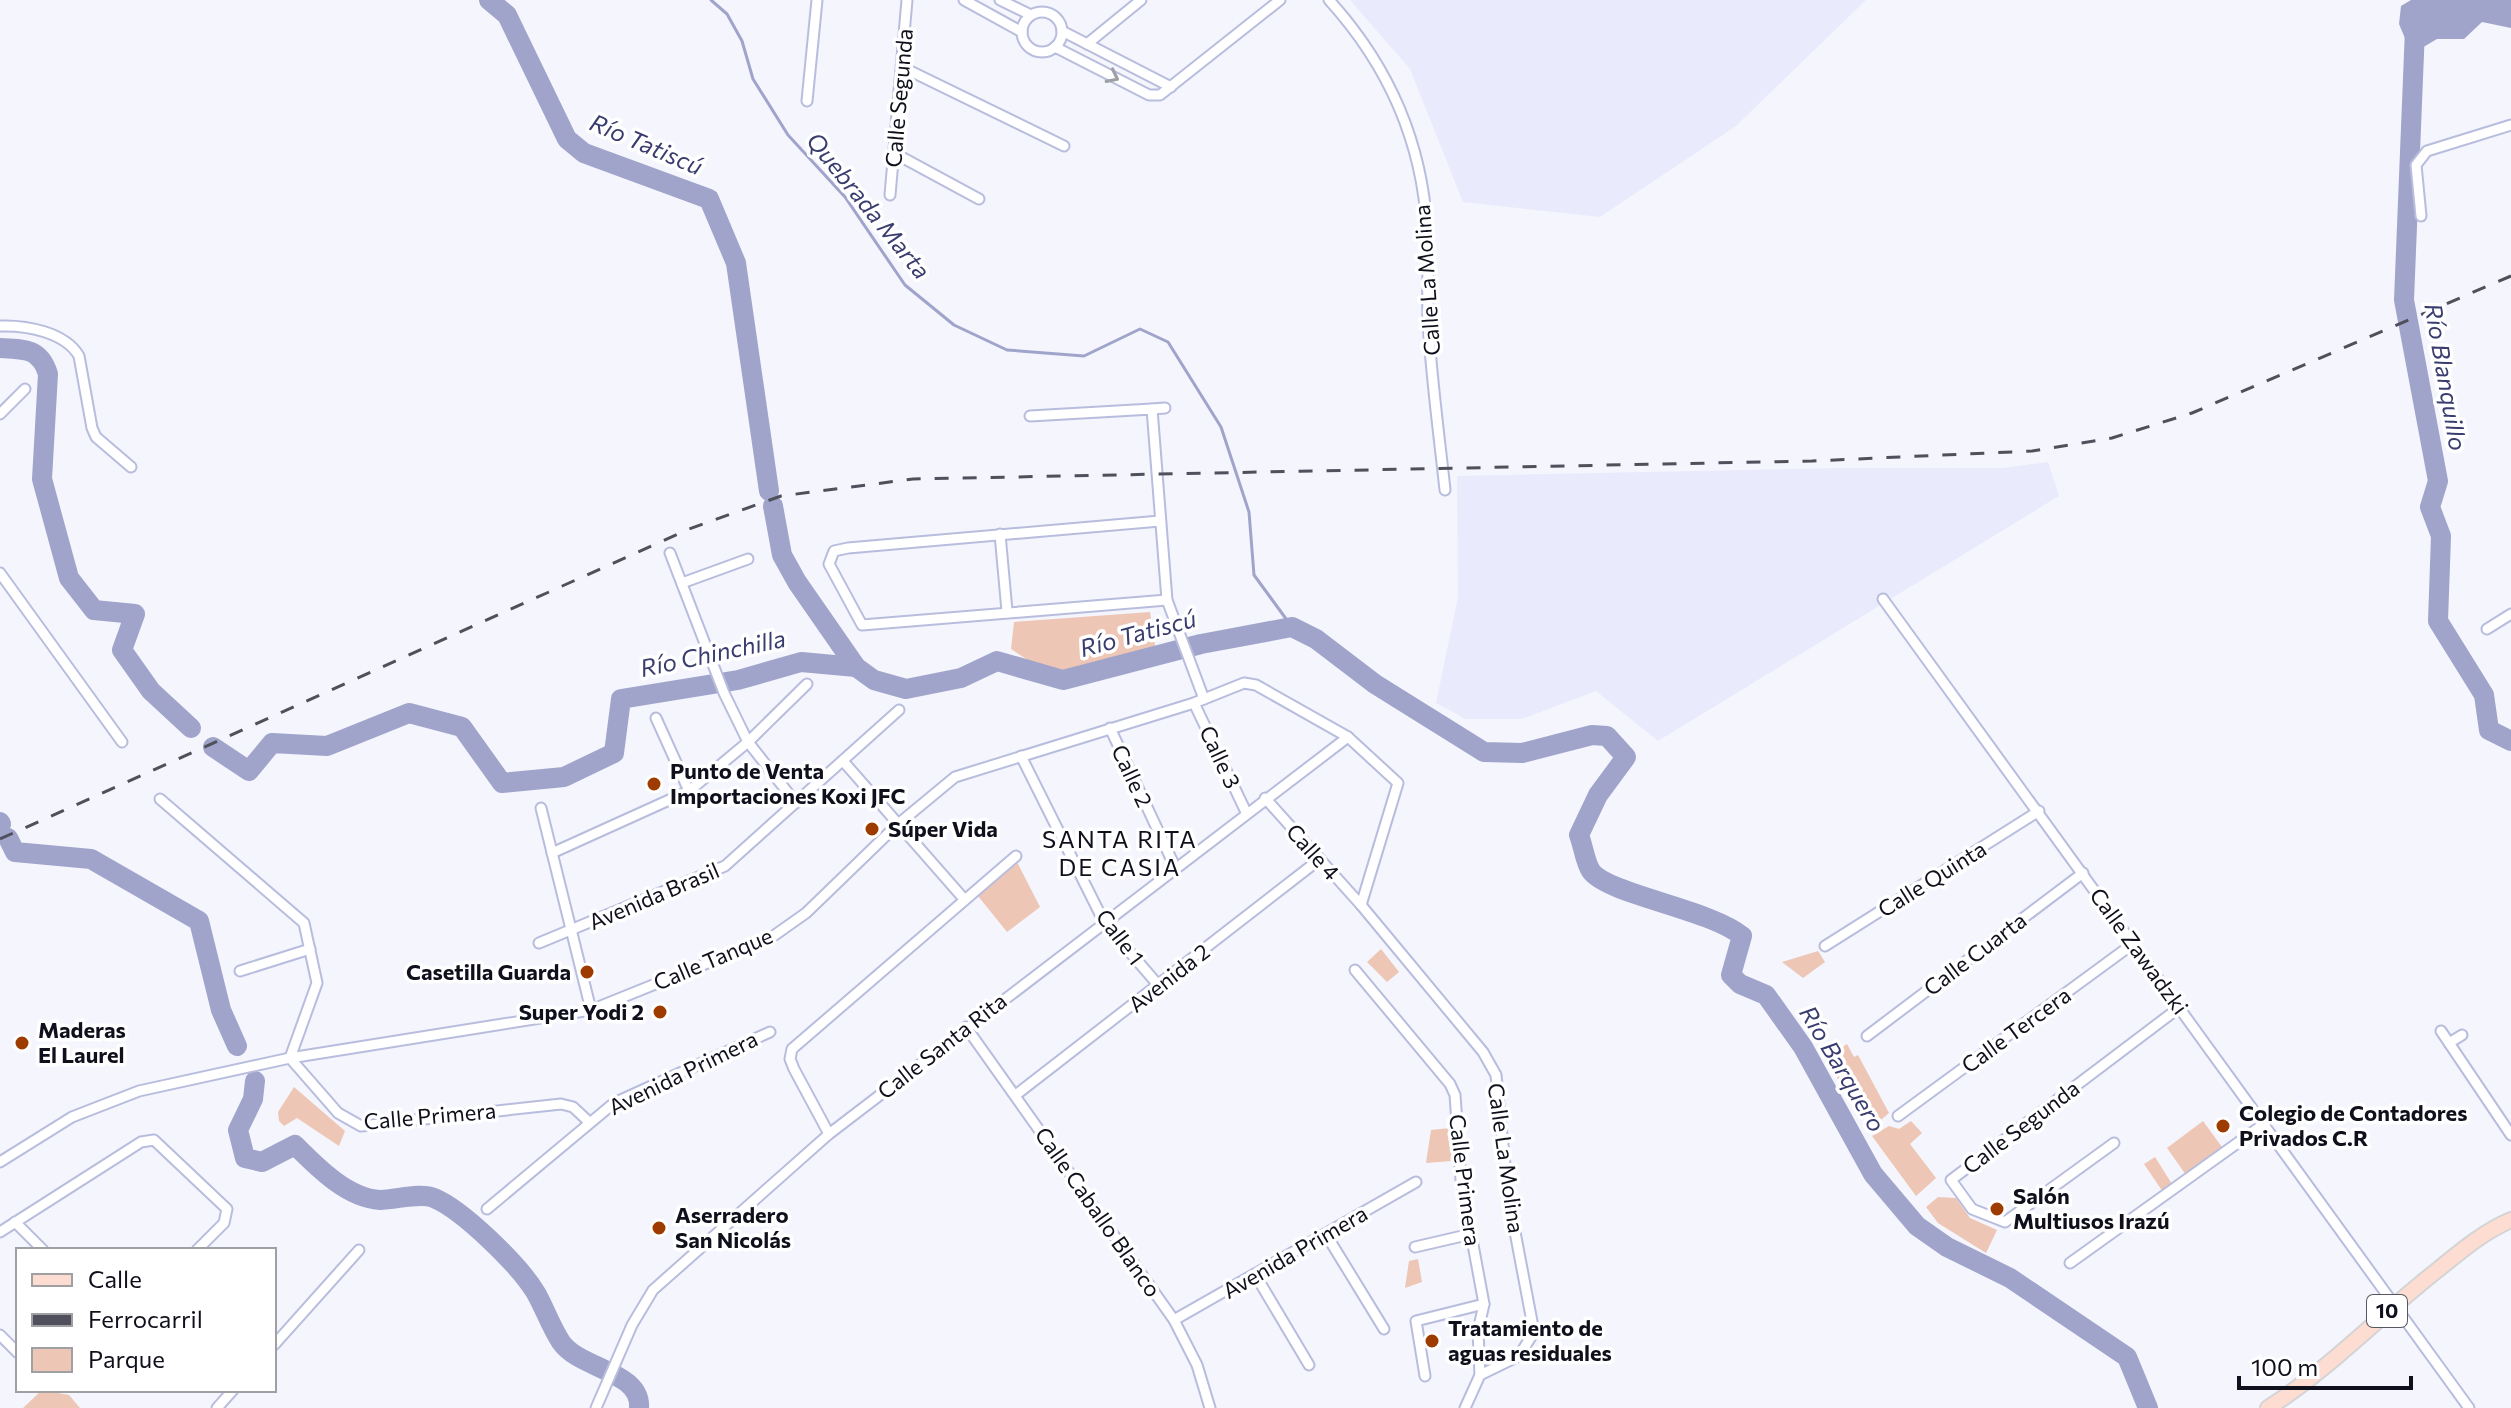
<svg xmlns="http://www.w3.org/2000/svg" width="2511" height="1408" font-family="Commissioner,sans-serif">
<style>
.built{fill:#e9ebfc}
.green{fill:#eec6b5}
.water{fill:#a0a4ca}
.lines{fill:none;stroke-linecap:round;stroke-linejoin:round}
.stream{stroke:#a0a4ca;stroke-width:3}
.river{stroke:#a0a4ca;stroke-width:20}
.street-casing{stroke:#b8bdde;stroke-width:13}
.primary-casing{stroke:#d4d4d6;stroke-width:18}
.street{stroke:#fff;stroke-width:9}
.primary{stroke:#fdddd1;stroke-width:14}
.rail{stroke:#4f505b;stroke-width:3;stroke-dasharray:14 14;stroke-linecap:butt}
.oneway{stroke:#9f9fa4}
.poi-dot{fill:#9e3b00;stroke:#fff;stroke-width:3}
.labels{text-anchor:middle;stroke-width:7;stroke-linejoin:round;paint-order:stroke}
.shield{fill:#fff;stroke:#575860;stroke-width:2}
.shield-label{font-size:20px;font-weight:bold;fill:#0f101c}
.street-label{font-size:22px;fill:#0f101c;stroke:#fff}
.poi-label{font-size:22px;font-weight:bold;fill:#0f101c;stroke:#fff;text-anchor:start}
.water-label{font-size:24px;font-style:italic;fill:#393c6e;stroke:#fff}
.neighbourhood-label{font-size:24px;letter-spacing:2px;fill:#0f101c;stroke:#fff}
</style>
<rect width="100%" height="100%" fill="#f4f5fd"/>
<g class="built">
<path d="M1350 0H1866L1736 126 1600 217 1463 202 1410 69Z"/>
<path d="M2048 462 2059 496 1658 741 1596 691 1522 719H1466L1436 703 1458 597 1457 476 1844 468H2003Z"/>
</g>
<g class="green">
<path d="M1150 612 1157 659 1067 686 1011 649 1014 622Z"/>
<path d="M1017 862 1040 907 1007 932 978 896Z"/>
<path d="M1381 949 1399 972 1387 982 1367 962Z"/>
<path d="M1818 951 1825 962 1803 978 1782 962Z"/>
<path d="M1847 1044 1854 1057 1858 1055 1889 1113 1874 1126 1864 1107 1857 1111 1825 1058Z"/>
<path d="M294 1087 345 1131 339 1146 297 1118 284 1126 279 1121 278 1112Z"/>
<path d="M1911 1121 1922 1133 1910 1144 1936 1178 1916 1196 1872 1136 1889 1126 1899 1129Z"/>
<path d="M2203 1121 2222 1147 2186 1175 2167 1148Z"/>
<path d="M1450 1128 1452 1161 1426 1163 1431 1130Z"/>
<path d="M2155 1157 2172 1184 2163 1192 2144 1164Z"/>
<path d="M1938 1197 1956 1198 1970 1218 1997 1230 1986 1253 1938 1223 1926 1207Z"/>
<path d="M1418 1259 1422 1282 1405 1288 1409 1261Z"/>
<path d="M42 1390 69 1395 80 1408H23Z"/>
</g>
<path class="water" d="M2411 0H2511V28L2482 22 2464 39H2437L2420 49 2407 43 2399 24 2401 6Z"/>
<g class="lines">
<path class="stream" d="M711 0 727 14 742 41 753 79 788 135 845 197 905 285 954 325 1007 350 1084 356 1140 329 1168 342 1221 427 1249 512 1254 575 1292 627"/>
<g class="river">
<path d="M489 0 507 15 567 139 584 153 709 199 736 263 769 491"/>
<path d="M2437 0 2426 8 2415 29 2404 300 2438 481 2430 507 2441 536 2438 621 2484 695 2489 730 2511 741"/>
<path d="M0 348C24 349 40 348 48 374L42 479 69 578 94 610 135 614 122 650 151 691 191 728"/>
<path d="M773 506 782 555 797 582 856 667 874 680 906 689 961 678 997 661 1063 680 1201 644 1292 627 1316 639 1375 684 1484 752 1522 753 1592 735 1607 736 1626 757 1598 795 1579 835C1583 845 1585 862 1591 871 1607 894 1709 909 1742 936L1731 975 1740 984 1766 995 1803 1047 1873 1174 1917 1226 1947 1247 2010 1278 2127 1357 2148 1408"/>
<path d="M213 747 249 771 272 743 327 746 409 713 462 727 502 783 564 777 614 753 621 699 738 680 801 662 856 667"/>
<path d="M0 822 1 824"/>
<path d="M8 838 15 852 91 859 199 921 221 1010 237 1046"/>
<path d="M255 1081 253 1099 238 1130 245 1158 262 1162 295 1145C317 1167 347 1198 380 1200 396 1200 420 1192 434 1198 463 1210 520 1266 536 1293 545 1309 551 1327 561 1342 579 1369 642 1371 639 1408"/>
</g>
<g class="street-casing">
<g id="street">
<path d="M964 0 1022 32"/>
<path d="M1000 0 1031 15"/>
<path d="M1329 0C1388 65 1422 140 1427 229 1429 259 1427 290 1428 320 1431 377 1439 433 1445 490"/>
<circle cx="1042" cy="32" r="20"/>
<path d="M1062 31 1171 87"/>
<path d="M1087 44 1141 0"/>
<path d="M1055 47 1149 95H1160L1280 0"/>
<path d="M902 67 1064 146"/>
<path d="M807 101 817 0"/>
<path d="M894 153 979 199"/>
<path d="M890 195 907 0"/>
<path d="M2421 216 2416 165 2427 151 2511 125"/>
<path d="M0 326C26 325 65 332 79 356L92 428 96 437 131 467"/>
<path d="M1152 409 1165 408"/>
<path d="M0 414 25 389"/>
<path d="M1030 416 1152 409 1167 600 1204 699"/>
<path d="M1160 521 848 548 834 551 829 564 862 625 1167 600"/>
<path d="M1000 534 1007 611"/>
<path d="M670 553 724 693 748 742 796 803"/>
<path d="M0 573 122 742"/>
<path d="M682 583 748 559"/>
<path d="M1883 599 2469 1408"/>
<path d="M2487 629 2511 614"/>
<path d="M1194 703 1246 812"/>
<path d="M656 718 689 791"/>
<path d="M1110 728 1175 867"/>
<path d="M1021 756 1104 922 1159 986"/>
<path d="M843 761 964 899"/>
<path d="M1265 798 1361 905"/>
<path d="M160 799 304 923 317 983 290 1058 338 1113 361 1126 561 1104 573 1107 588 1121"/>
<path d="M541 808 591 1010"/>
<path d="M552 853 689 791 748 742 807 684"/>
<path d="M539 943 725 866 899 710"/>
<path d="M1825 946 2039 811"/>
<path d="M1355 970 1450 1084 1455 1095 1461 1180 1484 1304 1478 1331 1480 1375"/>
<path d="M240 971 310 949"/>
<path d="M966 1027 1174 1320 1197 1365 1210 1408"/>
<path d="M2441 1031 2511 1135"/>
<path d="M1867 1036 2083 873"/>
<path d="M2449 1043 2462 1035"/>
<path d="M1017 1094 1320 859"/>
<path d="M1898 1116 2134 943"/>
<path d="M829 1134 794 1069 790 1059 792 1049 1016 856"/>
<path d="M2114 1143 2005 1222 1972 1209 1951 1180 2180 1007"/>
<path d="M0 1162 72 1117 139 1091 290 1058 591 1010 772 937 806 913 897 825 955 777 1194 703 1244 683 1256 685 1348 737 1398 783 1361 905 1483 1052 1496 1075 1508 1195 1534 1332 1519 1356 1480 1375 1465 1408"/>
<path d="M487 1209 614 1103 770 1032"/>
<path d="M15 1222 43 1250"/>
<path d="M0 1232 141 1142 154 1140 227 1209 224 1223 197 1250"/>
<path d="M1327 1236 1384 1329"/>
<path d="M1415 1247 1471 1234"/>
<path d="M2070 1263 2264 1124"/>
<path d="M1256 1276 1309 1365"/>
<path d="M1174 1320 1416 1182"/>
<path d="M0 1335 18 1353"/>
<path d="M274 1345 359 1250"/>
<path d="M1425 1376 1416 1321 1484 1304"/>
<path d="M217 1408 233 1390"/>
<path d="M596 1408 632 1325 653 1290 829 1134 1348 737"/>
</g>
</g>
<g class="primary-casing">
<path id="primary" d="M2268 1408C2331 1368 2381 1314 2440 1268 2462 1250 2485 1231 2511 1220"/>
</g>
<use href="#street" class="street"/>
<use href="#primary" class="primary"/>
<path class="rail" d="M0 839 689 529 781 496 913 479 1812 461 2032 451 2112 438 2192 413 2511 276"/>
</g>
<defs><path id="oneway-chevron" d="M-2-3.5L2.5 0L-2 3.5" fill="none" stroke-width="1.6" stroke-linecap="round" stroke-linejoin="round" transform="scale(2)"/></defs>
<use class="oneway" href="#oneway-chevron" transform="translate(1113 77) rotate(27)"/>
<g class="poi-dot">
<circle cx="654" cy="784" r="8"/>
<circle cx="872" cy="829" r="8"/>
<circle cx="587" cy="972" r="8"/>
<circle cx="660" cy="1012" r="8"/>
<circle cx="22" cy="1043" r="8"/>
<circle cx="2223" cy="1126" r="8"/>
<circle cx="1997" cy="1209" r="8"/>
<circle cx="659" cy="1228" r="8"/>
<circle cx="1432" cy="1341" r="8"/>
</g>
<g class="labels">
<rect class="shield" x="2367" y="1295" width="40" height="32" rx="6"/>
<g class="shield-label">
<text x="2387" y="1318">10</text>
</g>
<g class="street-label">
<text transform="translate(899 98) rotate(-85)" y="8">Calle Segunda</text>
<text transform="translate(1427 280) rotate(-94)" y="8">Calle La Molina</text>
<text transform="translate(1220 757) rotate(65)" y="8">Calle 3</text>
<text transform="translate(1132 776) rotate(65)" y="8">Calle 2</text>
<text transform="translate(1313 852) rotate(48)" y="8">Calle 4</text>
<text transform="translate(1932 879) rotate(-32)" y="8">Calle Quinta</text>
<text transform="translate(654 896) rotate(-23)" y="8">Avenida Brasil</text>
<text transform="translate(1120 937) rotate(53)" y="8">Calle 1</text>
<text transform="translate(2139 951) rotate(54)" y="8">Calle Zawadzki</text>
<text transform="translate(1975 954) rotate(-37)" y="8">Calle Cuarta</text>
<text transform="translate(713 959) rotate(-23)" y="8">Calle Tanque</text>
<text transform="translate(1169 978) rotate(-38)" y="8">Avenida 2</text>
<text transform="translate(2016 1030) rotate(-36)" y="8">Calle Tercera</text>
<text transform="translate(942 1046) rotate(-38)" y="8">Calle Santa Rita</text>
<text transform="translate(683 1073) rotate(-26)" y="8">Avenida Primera</text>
<text transform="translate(430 1116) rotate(-5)" y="8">Calle Primera</text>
<text transform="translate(2021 1127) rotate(-37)" y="8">Calle Segunda</text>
<text transform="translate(1506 1158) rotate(82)" y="8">Calle La Molina</text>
<text transform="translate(1465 1180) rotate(83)" y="8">Calle Primera</text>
<text transform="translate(1098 1212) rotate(55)" y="8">Calle Caballo Blanco</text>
<text transform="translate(1295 1252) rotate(-30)" y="8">Avenida Primera</text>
</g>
<g class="poi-label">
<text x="670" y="779">Punto de Venta<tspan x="670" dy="25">Importaciones Koxi JFC</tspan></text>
<text x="888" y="837">Súper Vida</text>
<text x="571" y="980" text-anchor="end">Casetilla Guarda</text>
<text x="644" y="1020" text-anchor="end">Super Yodi 2</text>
<text x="38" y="1038">Maderas<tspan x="38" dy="25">El Laurel</tspan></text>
<text x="2239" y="1121">Colegio de Contadores<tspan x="2239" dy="25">Privados C.R</tspan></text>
<text x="2013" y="1204">Salón<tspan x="2013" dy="25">Multiusos Irazú</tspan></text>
<text x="675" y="1223">Aserradero<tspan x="675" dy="25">San Nicolás</tspan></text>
<text x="1448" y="1336">Tratamiento de<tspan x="1448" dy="25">aguas residuales</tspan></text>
</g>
<g class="water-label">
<text transform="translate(646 145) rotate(23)" y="8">Río Tatiscú</text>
<text transform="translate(868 206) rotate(51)" y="8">Quebrada Marta</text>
<text transform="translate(2445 377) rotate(80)" y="8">Río Blanquillo</text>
<text transform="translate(1138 634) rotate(-15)" y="8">Río Tatiscú</text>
<text transform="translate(713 654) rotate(-12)" y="8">Río Chinchilla</text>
<text transform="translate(1842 1069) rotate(59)" y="8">Río Barquero</text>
</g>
<g class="neighbourhood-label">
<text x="1120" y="848">SANTA RITA<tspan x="1120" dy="28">DE CASIA</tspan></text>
</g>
</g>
<rect x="16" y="1248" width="260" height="144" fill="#ffffff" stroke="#9f9fa4" stroke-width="2"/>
<rect x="32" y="1274" width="40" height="12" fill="#fdddd1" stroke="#9f9fa4" stroke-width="2"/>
<text x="88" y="1288" font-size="24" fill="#0f101c">Calle</text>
<rect x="32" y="1314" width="40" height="12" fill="#4f505b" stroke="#9f9fa4" stroke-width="2"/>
<text x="88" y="1328" font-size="24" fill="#0f101c">Ferrocarril</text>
<rect x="32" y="1348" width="40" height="24" fill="#eec6b5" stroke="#9f9fa4" stroke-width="2"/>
<text x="88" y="1368" font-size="24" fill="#0f101c">Parque</text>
<path d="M2239 1376v12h172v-12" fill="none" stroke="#0f101c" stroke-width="4"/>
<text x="2251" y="1376" font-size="24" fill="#0f101c" stroke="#ffffff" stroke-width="6" paint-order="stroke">100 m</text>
</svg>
